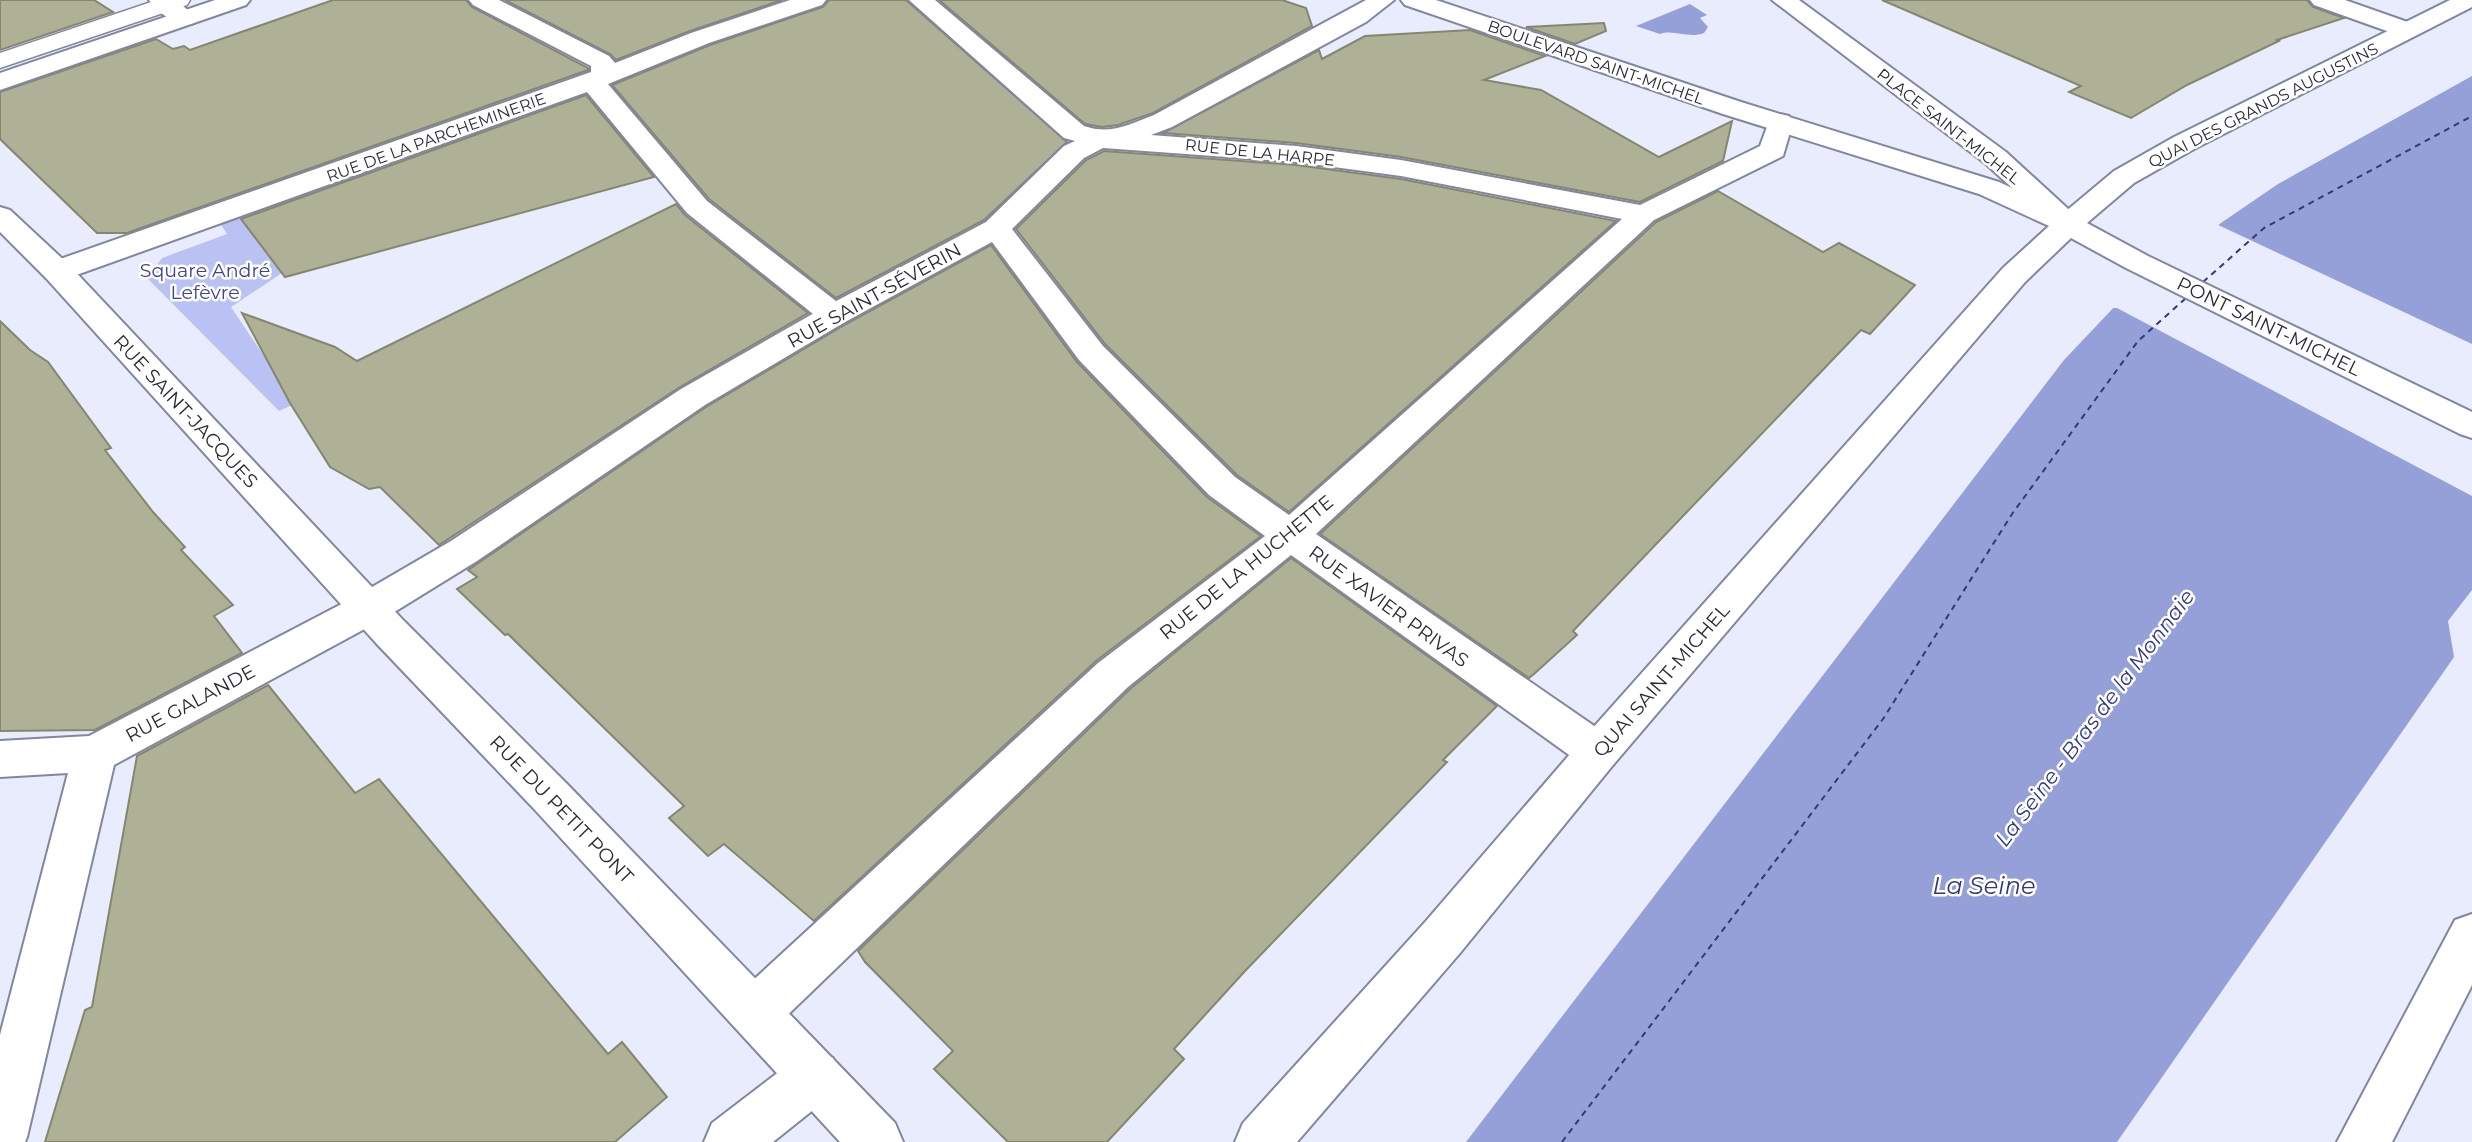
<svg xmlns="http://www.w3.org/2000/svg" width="2472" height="1142" font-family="Montserrat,sans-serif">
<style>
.green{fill:#b9c2f3}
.water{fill:#96a0d8}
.pier{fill:#e9ecfd}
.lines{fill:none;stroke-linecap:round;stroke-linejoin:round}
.ferry{stroke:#33387b;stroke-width:2;stroke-dasharray:6 5;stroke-linecap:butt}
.building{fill:#aeb196;stroke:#84876e;stroke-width:2}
.service-casing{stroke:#82869f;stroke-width:3}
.pedestrian-casing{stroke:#82869f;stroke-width:4}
.minor-casing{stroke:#82869f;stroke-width:4}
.tertiary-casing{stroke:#82869f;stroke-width:4}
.secondary-casing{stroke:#82869f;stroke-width:4}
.primary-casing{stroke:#82869f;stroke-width:4}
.service{fill:#fff;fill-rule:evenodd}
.pedestrian{fill:#fff;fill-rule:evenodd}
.minor{fill:#fff;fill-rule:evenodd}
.tertiary{fill:#fff;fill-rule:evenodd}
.secondary{fill:#fff;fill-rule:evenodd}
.primary{fill:#fff;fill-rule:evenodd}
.labels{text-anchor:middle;stroke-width:5;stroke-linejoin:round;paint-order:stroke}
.far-street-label{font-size:16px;fill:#282a34;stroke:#fff}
.park-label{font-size:19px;fill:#3e4488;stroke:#fff}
.street-label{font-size:19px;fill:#282a34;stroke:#fff}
.water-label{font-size:21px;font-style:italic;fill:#33387b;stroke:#fff}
.near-water-label{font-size:24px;font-style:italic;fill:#33387b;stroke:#fff}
</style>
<rect width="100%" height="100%" fill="#e9ecfd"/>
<path class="green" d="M450 140 459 150 276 265 282 273 231 307 270 365 292 405 279 411 147 278 162 258 227 234 220 223 371 169 381 179 405 169 395 160Z"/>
<g class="water">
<path d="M1690 4 1707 15 1700 18 1708 27 1704 33C1689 39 1673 29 1660 34L1636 26Z"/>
<path d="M2472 76V590L2448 621 2454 657 2117 1142H1466L2064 360 2135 285 2221 223 2278 184Z"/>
</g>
<path class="pier" d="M2214 223 2472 344V496L2117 308H2109L2133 283Z"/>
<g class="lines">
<g class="ferry">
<path d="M2203 282 2264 228 2472 116"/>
<path d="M1562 1142 1883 719 2012 514 2138 341 2186 298"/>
</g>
</g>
<g class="building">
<path d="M0 0H94L113 12 0 50Z"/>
<path d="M333 0H466L472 7 588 68V70L127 233H97L0 139V92L156 39 173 49 184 46 190 50Z"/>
<path d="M505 0H782L690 31 616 60 610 54Z"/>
<path d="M829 0H906L1067 142 984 220 836 298 709 199 612 85 710 45 823 7Z"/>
<path d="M939 0H1282L1306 8 1312 26 1153 113 1118 125 1102 127 1085 124Z"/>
<path d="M1882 0H2307L2313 7 2344 18 2277 40 2279 41 2187 85 2131 118 2069 92 2081 86Z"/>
<path d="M1604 23 1606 31 1575 44 1526 27Z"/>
<path d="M1470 30 1545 56 1484 80 1541 90 1659 157 1732 121 1723 161 1640 202 1401 157 1296 143 1163 133 1319 50 1322 59 1365 36Z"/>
<path d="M586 95 654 177 285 277 241 219Z"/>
<path d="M1104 151 1296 165 1401 179 1616 221 1289 512 1237 475 1105 344 1016 229 1086 160Z"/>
<path d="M1718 191 1823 252 1839 243 1915 285 1870 334 1861 330 1573 631 1577 635 1534 674 1529 678 1320 534 1656 222Z"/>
<path d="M676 204 685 215 808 313 680 387 439 545 380 487 369 489 330 467 290 403 242 313 335 347 357 361Z"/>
<path d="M991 245 1077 362 1207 497 1261 536 1096 661 814 921 724 844 708 856 669 818 684 806 508 634 505 635 457 589 477 577 468 570 706 407 846 324Z"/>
<path d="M0 321 30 350 48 362 111 448 105 450 153 512 185 547 181 550 233 605 214 616 242 653 95 730 0 731Z"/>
<path d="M1291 558 1497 706 1443 760 1447 762 1245 971 1174 1049 1184 1059 1107 1142H1008L934 1069 953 1051 865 962 858 951 1130 689Z"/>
<path d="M268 685 355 793 379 779 608 1054 622 1042 667 1097 615 1142H45L85 1010 92 1007 137 756Z"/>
</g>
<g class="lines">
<g class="service-casing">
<path id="service" d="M157 0H190L187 5 0 68V53Z"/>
</g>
<g class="pedestrian-casing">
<g id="pedestrian">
<path d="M469 0H499L609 56 615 63 691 33 790 0H826L822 5 709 43 608 84 707 201 845 308 850 315 845 322 834 325 823 322 687 213 587 92 68 278 57 280 46 278 42 271 46 264 591 72V66L473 5Z"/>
<path d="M369 593 383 597 389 608 383 619 114 765 27 1137 25 1142H0V1035L68 773 0 777V741L89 736 355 597Z"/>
<path d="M815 1050 833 1058 841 1076 833 1094 773 1142H704L712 1123 797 1058Z"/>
</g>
</g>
<g class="minor-casing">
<g id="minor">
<path d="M149 0H176L197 18 194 23C177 27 159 14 149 0Z"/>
<path d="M909 0H935L1084 126C1110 135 1128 125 1154 115L1366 0H1394L1366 22 1172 127 1151 135 1296 146 1401 160 1640 205 1760 146 1771 116 1780 114 1789 116 1793 122 1783 156 1654 220 1316 534 1613 739 1620 752 1613 765 1598 770 1583 765 1291 555 1128 687 773 1029 755 1036 737 1029 730 1012 737 995 1098 663 1265 536 1209 495 1079 360 992 242 845 322 705 405 477 561 383 619 369 623 355 619 349 608 355 597 451 541 681 389 823 308 986 222 1064 146 1075 141 1064 138ZM1103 148 1296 162 1401 176 1622 219 1289 515 1235 477 1103 346 1012 229 1084 158Z"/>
<path d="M2310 0H2345L2416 25 2419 30 2416 35 2407 37 2398 35 2314 5Z"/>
<path d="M2472 914V985L2392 1142H2337L2455 920Z"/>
</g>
</g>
<g class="tertiary-casing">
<path id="tertiary" d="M1772 0H1799L2006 152 2078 218 2083 224 2078 230 2068 233 2058 230 1986 164Z"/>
</g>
<g class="secondary-casing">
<path id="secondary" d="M0 207 10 210 68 264 404 621 568 785 895 1123 903 1142H840L536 811 376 643 46 278 0 232Z"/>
</g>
<g class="primary-casing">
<g id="primary">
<path d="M215 0H250L246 5 0 90V73Z"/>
<path d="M1401 0H1436L1741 102 1999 182 2065 212 2114 171 2174 137 2450 0H2472V7L2194 149 2134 183 2087 223 2148 256 2472 412V438L2460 434 2126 268 2071 238 2025 282 1613 765 1460 953 1297 1142H1235L1243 1123 1426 921 1583 739 2003 268 2049 226 1979 194 1723 114 1405 5Z"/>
</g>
</g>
<use href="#service" class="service"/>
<use href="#pedestrian" class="pedestrian"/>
<use href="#minor" class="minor"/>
<use href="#tertiary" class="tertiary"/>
<use href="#secondary" class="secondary"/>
<use href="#primary" class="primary"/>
</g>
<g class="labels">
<g class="far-street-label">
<text transform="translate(1596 62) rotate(19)" y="6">BOULEVARD SAINT-MICHEL</text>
<text transform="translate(2263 105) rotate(-27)" y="6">QUAI DES GRANDS AUGUSTINS</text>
<text transform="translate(1949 126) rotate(38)" y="6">PLACE SAINT-MICHEL</text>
<text transform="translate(436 137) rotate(-20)" y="6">RUE DE LA PARCHEMINERIE</text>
<text transform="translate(1260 152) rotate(6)" y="6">RUE DE LA HARPE</text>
</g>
<g class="park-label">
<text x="205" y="277">Square André<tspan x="205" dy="22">Lefèvre</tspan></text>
</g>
<g class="street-label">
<text transform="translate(874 295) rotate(-29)" y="7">RUE SAINT-SÉVERIN</text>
<text transform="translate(2269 326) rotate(26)" y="7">PONT SAINT-MICHEL</text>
<text transform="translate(186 411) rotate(47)" y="7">RUE SAINT-JACQUES</text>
<text transform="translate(1246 567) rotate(-39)" y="7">RUE DE LA HUCHETTE</text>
<text transform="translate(1389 606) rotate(36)" y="7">RUE XAVIER PRIVAS</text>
<text transform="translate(1661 680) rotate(-49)" y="7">QUAI SAINT-MICHEL</text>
<text transform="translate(190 703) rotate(-28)" y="7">RUE GALANDE</text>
<text transform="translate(562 809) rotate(46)" y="7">RUE DU PETIT PONT</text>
</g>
<g class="water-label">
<text transform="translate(2095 718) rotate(-53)" y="7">La Seine - Bras de la Monnaie</text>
</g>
<g class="near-water-label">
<text x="1984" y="894">La Seine</text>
</g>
</g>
</svg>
